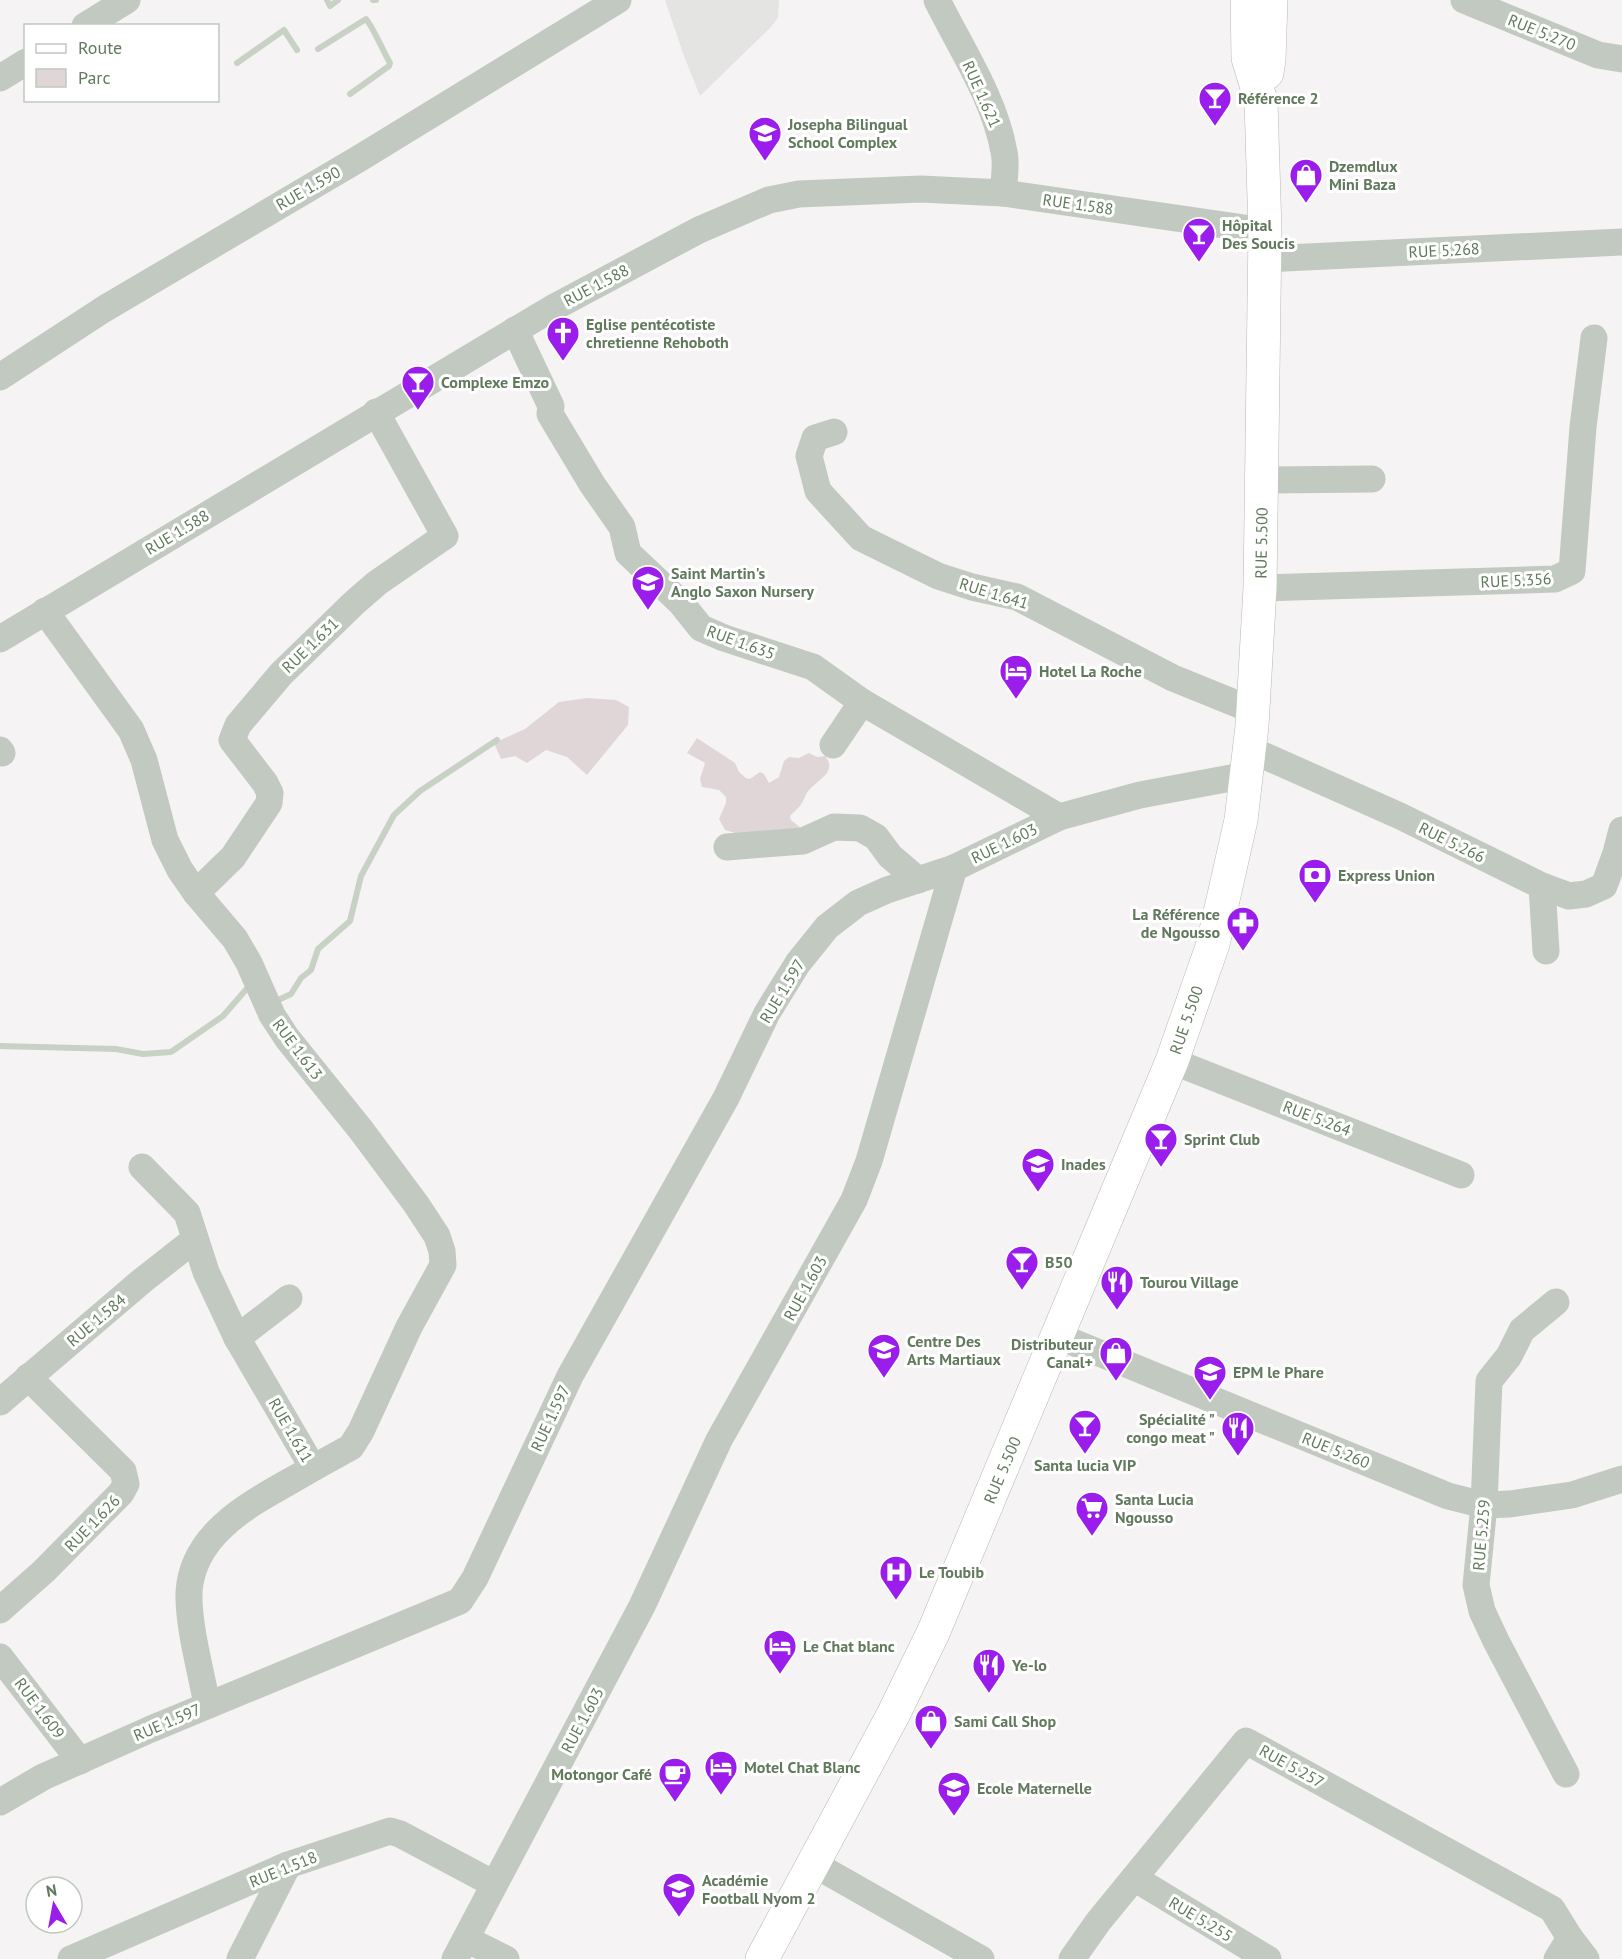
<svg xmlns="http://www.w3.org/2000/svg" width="1622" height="1959" font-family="'PT Sans',sans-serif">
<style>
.built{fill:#e4e4e3}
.green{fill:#e0d6d7}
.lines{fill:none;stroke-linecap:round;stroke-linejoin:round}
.stream{stroke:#c8d2c4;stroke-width:6}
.major-casing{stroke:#b3bbb2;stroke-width:34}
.minor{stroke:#c2c9c1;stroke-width:27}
.major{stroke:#fff;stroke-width:33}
.labels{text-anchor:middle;stroke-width:6;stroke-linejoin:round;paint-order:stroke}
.street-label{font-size:16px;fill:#61795c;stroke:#fff}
.poi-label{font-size:16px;font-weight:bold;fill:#61795c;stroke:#fff;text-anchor:start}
</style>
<rect width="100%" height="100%" fill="#f6f3f5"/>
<path class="built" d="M665 0H779L778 18 770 28 700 96 684 56Z"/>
<g class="green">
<path d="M587 698 616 700 629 707 628 725 587 775 567 757 546 750 527 763 515 756 501 759 494 743 525 729 559 702Z"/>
<path d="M697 738 735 763 739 772 746 778 750 779 760 772 764 774 769 783 779 777 784 761 789 757 799 758 809 753 817 757 825 756C838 771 819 779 810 789 805 794 804 801 800 806 797 809 793 813 790 816L791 820 802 829 742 835 725 830 719 819 726 803V797L719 790 702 787 700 779 705 763 687 753Z"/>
</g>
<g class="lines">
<g class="stream">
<path d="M327 0 330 6 338 0"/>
<path d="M373 0H376"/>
<path d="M318 49 366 19C374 29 383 51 390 63L389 66 350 94"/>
<path d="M237 63 284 30 297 50"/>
<path d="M274 1002 291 994 301 978 311 970 318 949 350 921 361 876 394 815 420 791 497 740"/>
<path d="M0 1046 116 1049 143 1054 171 1052 223 1016 250 985 251 986"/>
</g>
<g class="major-casing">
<g id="major">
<path d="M1267 73 1269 60 1271 0"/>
<path d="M762 1959 893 1715 933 1633 1172 1061 1213 944 1241 820 1252 726 1260 588 1265 231 1261 101 1248 58 1247 0"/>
</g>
</g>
<g class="minor">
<path d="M937 0C960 47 995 99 1004 152 1007 165 1004 180 1003 193"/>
<path d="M1464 0 1598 55 1622 59"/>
<path d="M85 26 127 0"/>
<path d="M0 78 26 62"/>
<path d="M1265 259 1622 242"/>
<path d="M515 330 551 406 550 414 592 484 622 527 628 553 681 603 701 628 724 638 813 667 862 702 1059 817"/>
<path d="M0 377 104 309 360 158 618 0"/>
<path d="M834 432 815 438 809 456 818 491 861 538 938 576 972 587 1017 597 1173 678 1252 710"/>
<path d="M1262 480 1372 479"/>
<path d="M1260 588 1555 579 1572 571 1583 427 1594 338"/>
<path d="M45 611 131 730 144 760 165 840 180 870 196 893 235 939 249 963 272 1015 287 1038 361 1130 416 1204 437 1236 442 1251 443 1265 409 1327 361 1431 351 1447 313 1468"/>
<path d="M0 639 551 309 699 230 769 200 799 194 921 189 1003 193 1265 231"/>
<path d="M833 745 862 702"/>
<path d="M1249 749 1400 816 1542 886 1569 896 1586 894 1604 886 1616 853 1622 830"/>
<path d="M0 750 2 753"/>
<path d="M727 847 803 841 834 827 860 828 876 837 890 856 918 880"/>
<path d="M1542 886 1546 951"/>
<path d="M196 893 233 857 269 803 270 793 265 783 232 740 238 725 281 674 354 603 377 583 445 536 376 412"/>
<path d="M1172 1061 1461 1175"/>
<path d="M142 1167 187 1213 206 1272 237 1338 313 1468C265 1497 193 1526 189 1592 188 1626 201 1671 207 1705"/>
<path d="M1556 1302 1522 1330 1509 1356 1489 1381 1484 1505 1476 1585 1482 1611 1496 1641 1566 1774"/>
<path d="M1058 1336 1448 1496 1484 1505 1510 1504 1572 1495 1622 1479"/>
<path d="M237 1338 289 1298"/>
<path d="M0 1402 143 1280 194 1240"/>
<path d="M0 1610 44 1571 121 1493 126 1484 123 1471 28 1377"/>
<path d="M0 1657 80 1761"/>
<path d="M0 1802 43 1777 151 1729 460 1601 475 1578 570 1376 726 1098 767 1013 798 963 827 927 858 903 887 890 954 868"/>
<path d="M812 1863 981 1959"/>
<path d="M1134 1878 1268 1959"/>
<path d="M466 1939 506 1959"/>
<path d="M71 1959 288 1865 390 1831 400 1834 494 1884"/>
<path d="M240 1959 288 1865"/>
<path d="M455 1959 642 1606 719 1440 854 1200 869 1161 954 868 1059 817 1140 795 1247 775"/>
<path d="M1072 1959 1098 1922 1246 1741 1552 1909 1570 1938"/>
<path d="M1557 1959 1570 1938 1586 1959"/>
</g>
<use href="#major" class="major"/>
</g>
<defs>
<g id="bar-pin" transform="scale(1.725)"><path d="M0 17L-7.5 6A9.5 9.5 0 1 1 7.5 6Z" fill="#9b1dec" stroke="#fff"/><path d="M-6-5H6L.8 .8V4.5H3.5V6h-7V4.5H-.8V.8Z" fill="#fff"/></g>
<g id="school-pin" transform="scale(1.725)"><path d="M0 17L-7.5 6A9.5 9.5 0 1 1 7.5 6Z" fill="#9b1dec" stroke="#fff"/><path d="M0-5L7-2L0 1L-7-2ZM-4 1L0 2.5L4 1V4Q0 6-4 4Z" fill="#fff"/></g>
<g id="shop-pin" transform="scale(1.725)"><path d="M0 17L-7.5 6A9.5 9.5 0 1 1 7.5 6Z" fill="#9b1dec" stroke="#fff"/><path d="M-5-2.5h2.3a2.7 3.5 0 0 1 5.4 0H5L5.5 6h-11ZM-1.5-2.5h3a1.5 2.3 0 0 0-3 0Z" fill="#fff"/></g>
<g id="church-pin" transform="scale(1.725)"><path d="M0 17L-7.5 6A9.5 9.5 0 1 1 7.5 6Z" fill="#9b1dec" stroke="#fff"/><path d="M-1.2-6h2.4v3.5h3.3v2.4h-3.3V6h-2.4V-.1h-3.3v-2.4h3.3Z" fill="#fff"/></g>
<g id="hotel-pin" transform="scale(1.725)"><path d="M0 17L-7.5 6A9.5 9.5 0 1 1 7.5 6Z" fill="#9b1dec" stroke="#fff"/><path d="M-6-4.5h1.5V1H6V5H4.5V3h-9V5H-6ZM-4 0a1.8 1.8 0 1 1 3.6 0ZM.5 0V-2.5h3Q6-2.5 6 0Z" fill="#fff"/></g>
<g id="bank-pin" transform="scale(1.725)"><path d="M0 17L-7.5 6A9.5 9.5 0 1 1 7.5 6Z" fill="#9b1dec" stroke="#fff"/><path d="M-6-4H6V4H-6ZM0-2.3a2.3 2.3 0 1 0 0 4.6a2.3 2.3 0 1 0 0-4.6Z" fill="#fff"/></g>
<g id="pharmacy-pin" transform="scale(1.725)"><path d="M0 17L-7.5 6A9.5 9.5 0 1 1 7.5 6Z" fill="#9b1dec" stroke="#fff"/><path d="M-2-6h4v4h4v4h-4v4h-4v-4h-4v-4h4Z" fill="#fff"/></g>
<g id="university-pin" transform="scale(1.725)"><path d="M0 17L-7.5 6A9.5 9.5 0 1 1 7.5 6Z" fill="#9b1dec" stroke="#fff"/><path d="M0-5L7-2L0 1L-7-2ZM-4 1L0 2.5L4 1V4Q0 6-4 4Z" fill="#fff"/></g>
<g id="restaurant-pin" transform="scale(1.725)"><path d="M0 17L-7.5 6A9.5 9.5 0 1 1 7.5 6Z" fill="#9b1dec" stroke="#fff"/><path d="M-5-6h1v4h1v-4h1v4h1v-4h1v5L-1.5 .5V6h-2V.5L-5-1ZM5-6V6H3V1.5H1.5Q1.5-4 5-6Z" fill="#fff"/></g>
<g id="supermarket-pin" transform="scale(1.725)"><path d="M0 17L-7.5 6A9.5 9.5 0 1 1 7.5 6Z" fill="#9b1dec" stroke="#fff"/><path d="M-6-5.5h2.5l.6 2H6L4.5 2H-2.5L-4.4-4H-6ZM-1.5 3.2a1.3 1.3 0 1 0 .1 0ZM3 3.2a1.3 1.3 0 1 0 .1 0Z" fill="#fff"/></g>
<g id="hospital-pin" transform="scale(1.725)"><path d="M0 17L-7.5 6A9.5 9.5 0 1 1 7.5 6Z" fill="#9b1dec" stroke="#fff"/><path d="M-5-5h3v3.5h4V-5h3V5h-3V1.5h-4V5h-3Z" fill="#fff"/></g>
<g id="cafe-pin" transform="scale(1.725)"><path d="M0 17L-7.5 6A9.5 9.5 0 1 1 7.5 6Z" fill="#9b1dec" stroke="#fff"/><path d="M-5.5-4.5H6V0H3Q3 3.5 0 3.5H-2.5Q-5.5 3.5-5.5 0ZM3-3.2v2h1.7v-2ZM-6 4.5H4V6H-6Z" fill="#fff"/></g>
</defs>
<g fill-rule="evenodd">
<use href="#bar-pin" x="1215" y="98"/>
<use href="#school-pin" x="765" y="133"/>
<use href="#shop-pin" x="1306" y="175"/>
<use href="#bar-pin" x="1199" y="234"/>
<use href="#church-pin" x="563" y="333"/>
<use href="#bar-pin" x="418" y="382"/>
<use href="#school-pin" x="648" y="582"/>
<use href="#hotel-pin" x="1016" y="671"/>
<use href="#bank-pin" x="1315" y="875"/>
<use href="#pharmacy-pin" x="1243" y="923"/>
<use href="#bar-pin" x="1161" y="1139"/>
<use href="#university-pin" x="1038" y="1164"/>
<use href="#bar-pin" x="1022" y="1262"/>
<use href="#restaurant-pin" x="1117" y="1282"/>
<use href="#university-pin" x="884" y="1350"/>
<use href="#shop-pin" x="1116" y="1353"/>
<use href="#school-pin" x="1210" y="1372"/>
<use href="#bar-pin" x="1085" y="1426"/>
<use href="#restaurant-pin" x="1238" y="1428"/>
<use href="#supermarket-pin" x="1092" y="1508"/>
<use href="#hospital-pin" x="896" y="1572"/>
<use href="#hotel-pin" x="780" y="1646"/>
<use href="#restaurant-pin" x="989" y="1665"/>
<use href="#shop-pin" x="931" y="1721"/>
<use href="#hotel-pin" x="721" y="1767"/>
<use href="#cafe-pin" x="675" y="1774"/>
<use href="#school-pin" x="954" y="1788"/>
<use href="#university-pin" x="679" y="1889"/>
</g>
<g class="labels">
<g class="street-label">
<text transform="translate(1542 32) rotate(22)" y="6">RUE 5.270</text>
<text transform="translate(982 94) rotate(66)" y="6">RUE 1.621</text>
<text transform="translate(308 188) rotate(-30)" y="6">RUE 1.590</text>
<text transform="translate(1078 204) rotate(8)" y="6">RUE 1.588</text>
<text transform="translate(1444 250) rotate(-3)" y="6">RUE 5.268</text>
<text transform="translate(596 285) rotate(-28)" y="6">RUE 1.588</text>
<text transform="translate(177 532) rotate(-31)" y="6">RUE 1.588</text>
<text transform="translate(1261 543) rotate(-89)" y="6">RUE 5.500</text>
<text transform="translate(1516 580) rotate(-3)" y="6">RUE 5.356</text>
<text transform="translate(994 593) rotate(17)" y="6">RUE 1.641</text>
<text transform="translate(741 642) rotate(20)" y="6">RUE 1.635</text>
<text transform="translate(310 645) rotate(-44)" y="6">RUE 1.631</text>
<text transform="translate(1452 842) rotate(26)" y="6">RUE 5.266</text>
<text transform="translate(1004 843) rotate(-26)" y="6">RUE 1.603</text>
<text transform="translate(782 991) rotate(-59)" y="6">RUE 1.597</text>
<text transform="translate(1186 1020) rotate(-71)" y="6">RUE 5.500</text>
<text transform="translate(298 1049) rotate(53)" y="6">RUE 1.613</text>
<text transform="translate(1317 1118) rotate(21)" y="6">RUE 5.264</text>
<text transform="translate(805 1288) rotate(-61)" y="6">RUE 1.603</text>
<text transform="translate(96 1320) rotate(-40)" y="6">RUE 1.584</text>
<text transform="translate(550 1418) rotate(-65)" y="6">RUE 1.597</text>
<text transform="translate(291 1430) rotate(60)" y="6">RUE 1.611</text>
<text transform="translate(1336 1450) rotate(22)" y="6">RUE 5.260</text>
<text transform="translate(1002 1470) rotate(-67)" y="6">RUE 5.500</text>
<text transform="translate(92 1523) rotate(-46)" y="6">RUE 1.626</text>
<text transform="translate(1481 1535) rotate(-85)" y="6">RUE 5.259</text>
<text transform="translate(40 1708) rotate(53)" y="6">RUE 1.609</text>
<text transform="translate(582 1720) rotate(-62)" y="6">RUE 1.603</text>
<text transform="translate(167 1722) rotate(-23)" y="6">RUE 1.597</text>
<text transform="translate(1292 1766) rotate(29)" y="6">RUE 5.257</text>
<text transform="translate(283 1869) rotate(-22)" y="6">RUE 1.518</text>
<text transform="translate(1201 1919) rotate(31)" y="6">RUE 5.255</text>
</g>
<g class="poi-label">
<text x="1238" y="104">Référence 2</text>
<text x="788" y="130">Josepha Bilingual<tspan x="788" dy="18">School Complex</tspan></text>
<text x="1329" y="172">Dzemdlux<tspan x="1329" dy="18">Mini Baza</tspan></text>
<text x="1222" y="231">Hôpital<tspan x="1222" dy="18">Des Soucis</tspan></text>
<text x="586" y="330">Eglise pentécotiste<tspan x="586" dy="18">chretienne Rehoboth</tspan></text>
<text x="441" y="388">Complexe Emzo</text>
<text x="671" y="579">Saint Martin's<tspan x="671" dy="18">Anglo Saxon Nursery</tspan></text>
<text x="1039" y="677">Hotel La Roche</text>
<text x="1338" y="881">Express Union</text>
<text x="1220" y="920" text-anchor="end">La Référence<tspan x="1220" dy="18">de Ngousso</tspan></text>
<text x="1184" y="1145">Sprint Club</text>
<text x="1061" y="1170">Inades</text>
<text x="1045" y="1268">B50</text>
<text x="1140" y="1288">Tourou Village</text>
<text x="907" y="1347">Centre Des<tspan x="907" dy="18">Arts Martiaux</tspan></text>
<text x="1093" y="1350" text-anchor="end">Distributeur<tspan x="1093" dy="18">Canal+</tspan></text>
<text x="1233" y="1378">EPM le Phare</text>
<text x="1215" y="1425" text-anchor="end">Spécialité "<tspan x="1215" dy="18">congo meat "</tspan></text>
<text x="1085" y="1471" text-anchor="middle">Santa lucia VIP</text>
<text x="1115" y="1505">Santa Lucia<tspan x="1115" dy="18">Ngousso</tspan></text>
<text x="919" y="1578">Le Toubib</text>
<text x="803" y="1652">Le Chat blanc</text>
<text x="1012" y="1671">Ye-lo</text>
<text x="954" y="1727">Sami Call Shop</text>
<text x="744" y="1773">Motel Chat Blanc</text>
<text x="652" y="1780" text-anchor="end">Motongor Café</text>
<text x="977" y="1794">Ecole Maternelle</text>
<text x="702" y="1886">Académie<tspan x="702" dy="18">Football Nyom 2</tspan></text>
</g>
</g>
<rect x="24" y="24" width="195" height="78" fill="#ffffff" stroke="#c0c9be" stroke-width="1.5"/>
<rect x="36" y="44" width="30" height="9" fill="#ffffff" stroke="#c0c9be" stroke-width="1.5"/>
<text x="78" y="54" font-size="18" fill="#61795c">Route</text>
<rect x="36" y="69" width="30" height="18" fill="#e0d6d7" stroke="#c0c9be" stroke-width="1.5"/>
<text x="78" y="84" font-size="18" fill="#61795c">Parc</text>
<g transform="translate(54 1905) rotate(350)"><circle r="28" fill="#ffffff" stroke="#c0c9be" stroke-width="1.5"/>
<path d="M0-4.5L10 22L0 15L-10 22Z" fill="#9b1dec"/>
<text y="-9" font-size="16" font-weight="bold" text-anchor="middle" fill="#61795c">N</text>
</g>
</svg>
